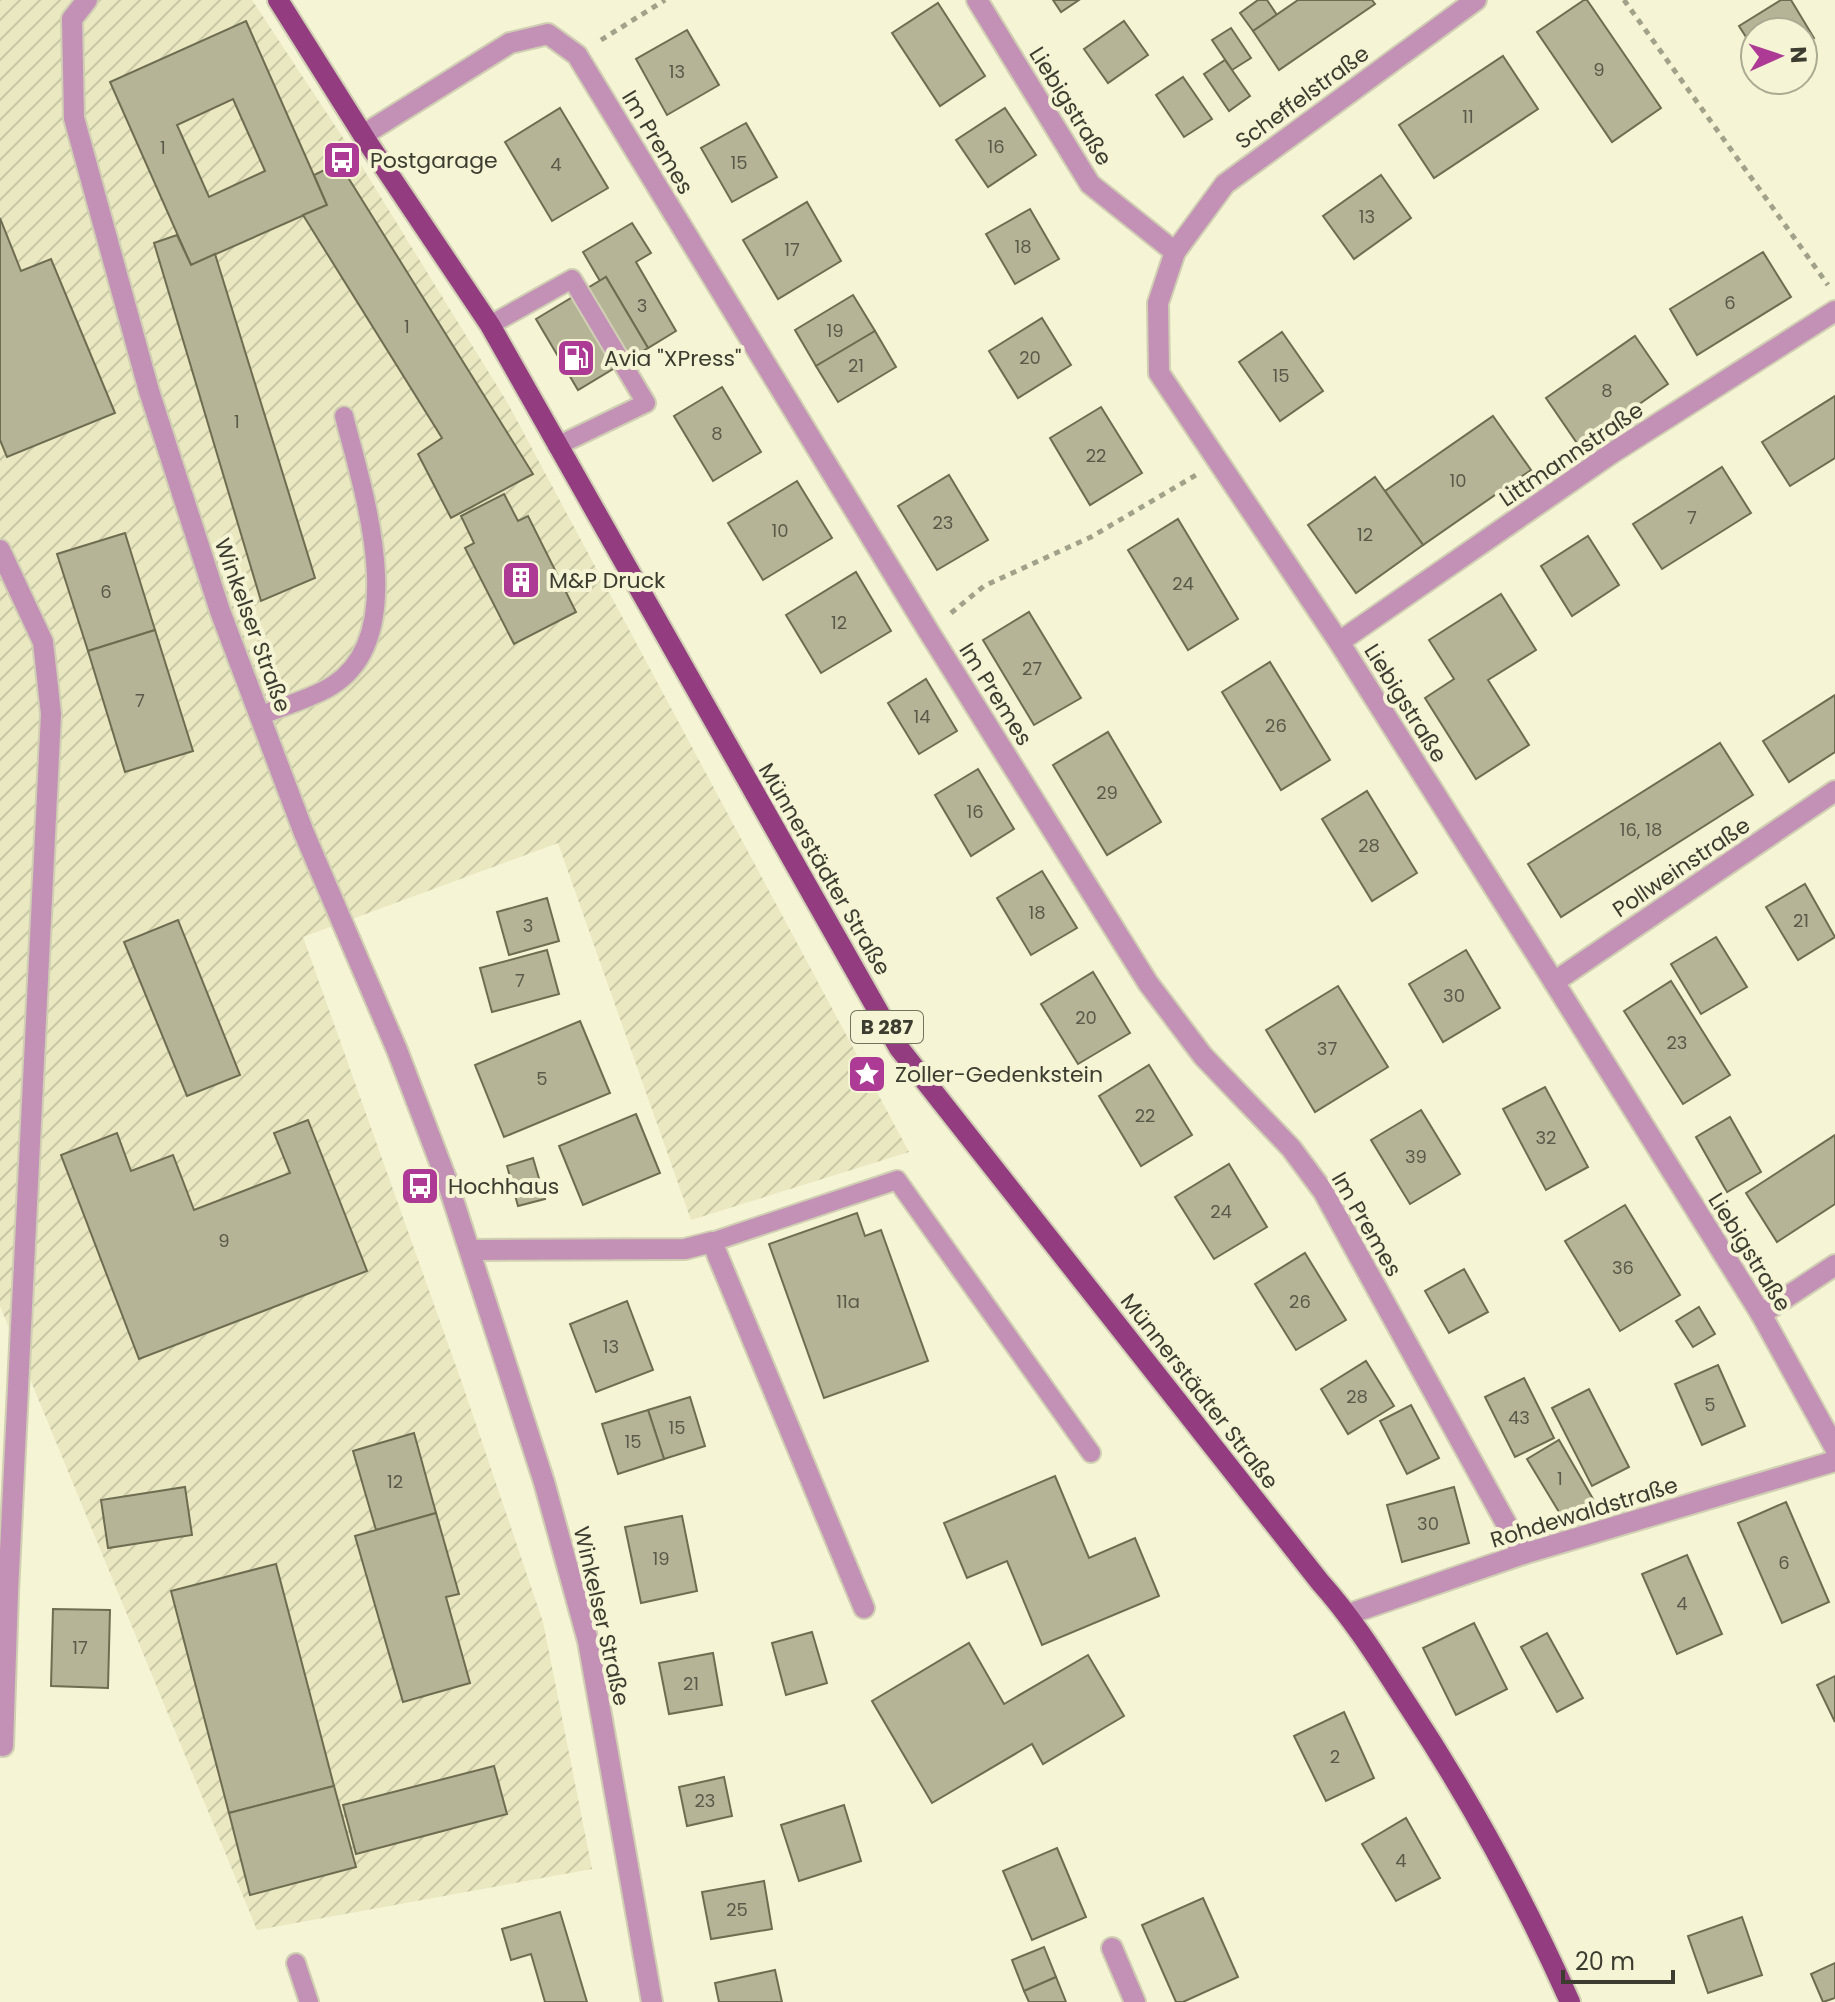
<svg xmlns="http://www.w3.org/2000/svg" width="1835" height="2002" font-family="Poppins,sans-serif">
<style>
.industrial{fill:url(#industrial-furrows)}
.building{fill:#b5b496;stroke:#6e6d51;stroke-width:2;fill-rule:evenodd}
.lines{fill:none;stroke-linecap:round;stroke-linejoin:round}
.lane-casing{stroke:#d0cfb3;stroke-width:22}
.street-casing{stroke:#d0cfb3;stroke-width:24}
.primary-casing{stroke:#d0cfb3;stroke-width:24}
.path{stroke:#a2a18a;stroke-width:5;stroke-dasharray:6 6;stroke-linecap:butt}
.lane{stroke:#c391b5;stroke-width:18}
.street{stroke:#c391b5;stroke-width:20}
.primary{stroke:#933c80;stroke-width:20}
.labels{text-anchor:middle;stroke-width:8;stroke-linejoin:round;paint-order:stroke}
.number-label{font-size:18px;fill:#5b5a4a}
.shield{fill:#f5f4d4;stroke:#747361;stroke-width:2}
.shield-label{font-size:20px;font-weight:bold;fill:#3d3c30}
.street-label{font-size:22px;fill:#3d3c30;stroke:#f5f4d4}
.poi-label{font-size:22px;fill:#3d3c30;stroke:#f5f4d4;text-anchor:start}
</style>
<defs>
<pattern id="industrial-furrows" width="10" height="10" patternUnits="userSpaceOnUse" patternTransform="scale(2)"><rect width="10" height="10" fill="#e9e8c1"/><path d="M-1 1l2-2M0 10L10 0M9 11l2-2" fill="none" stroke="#c9c8a6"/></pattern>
</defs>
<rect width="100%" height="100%" fill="#f5f4d4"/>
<path class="industrial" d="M0 0H252L361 165 507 402 909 1152 691 1220 558 843 303 937 462 1383 543 1622 592 1869 257 1930 0 1306Z"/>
<g class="building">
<path d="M1053 0H1079L1061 12Z"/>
<path d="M1258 0H1267L1277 15 1253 31 1240 13Z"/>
<path d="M1298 0H1372L1375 4 1279 70 1253 31Z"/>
<path d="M1584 0H1587L1661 108 1612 142 1537 32Z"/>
<path d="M1781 0H1791L1814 38 1803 44V32H1755V51L1739 26Z"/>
<path d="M938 3 985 76 940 106 892 33Z"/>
<path d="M246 21 327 205 191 265 110 82ZM233 99 265 171 209 197 177 125Z"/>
<path d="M1124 21 1148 55 1108 83 1084 49Z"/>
<path d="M1231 28 1251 58 1232 70 1212 40Z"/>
<path d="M687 30 719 85 667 115 636 59Z"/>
<path d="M1503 56 1538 109 1434 178 1399 125Z"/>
<path d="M1225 60 1250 96 1229 111 1204 74Z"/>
<path d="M1183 77 1212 119 1184 137 1156 95Z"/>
<path d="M560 108 608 188 552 221 505 142Z"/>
<path d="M1005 108 1036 155 988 187 956 140Z"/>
<path d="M746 123 777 177 732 202 701 148Z"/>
<path d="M339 163 533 474 451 518 418 454 442 438 303 215 327 205 314 175Z"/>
<path d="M1381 175 1411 218 1354 259 1323 216Z"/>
<path d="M807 202 841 261 778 299 743 240Z"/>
<path d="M1030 209 1059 259 1015 284 986 234Z"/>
<path d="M0 218 21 271 51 259 115 413 7 457 0 440Z"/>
<path d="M632 223 651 253 636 262 676 331 648 348 606 277 600 281 583 252Z"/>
<path d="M177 235 191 265 215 254 315 578 261 601 154 243Z"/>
<path d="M1763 252 1791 297 1697 355 1670 309Z"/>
<path d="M606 277 648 348 578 390 536 319Z"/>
<path d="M853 295 875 331 816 366 795 330Z"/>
<path d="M1042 318 1071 365 1018 398 989 351Z"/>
<path d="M875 331 896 367 838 402 816 366Z"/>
<path d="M1282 332 1323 391 1280 421 1239 362Z"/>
<path d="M1635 336 1668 384 1579 446 1546 398Z"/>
<path d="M722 387 761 452 713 481 674 416Z"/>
<path d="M1835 396V458L1790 486 1762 442Z"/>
<path d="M1101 407 1142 473 1090 505 1050 438Z"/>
<path d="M1493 416 1531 470 1423 545 1385 491Z"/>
<path d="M1722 467 1751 513 1662 569 1633 524Z"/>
<path d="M949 475 988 540 937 570 898 506Z"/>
<path d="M1375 477 1423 545 1356 593 1308 525Z"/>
<path d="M797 481 832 538 763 580 728 523Z"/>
<path d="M504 494 518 521 528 516 576 612 514 644 465 548 474 543 461 516Z"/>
<path d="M1178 519 1238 619 1188 650 1128 550Z"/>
<path d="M125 533 155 630 88 651 57 554Z"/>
<path d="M1588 536 1619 585 1572 616 1541 566Z"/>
<path d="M856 572 891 631 821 673 786 615Z"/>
<path d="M1501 594 1536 650 1488 680 1529 745 1476 779 1425 698 1454 679 1429 640Z"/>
<path d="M1029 612 1081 698 1034 725 983 640Z"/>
<path d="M155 630 193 751 125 772 88 651Z"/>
<path d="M1270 662 1330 760 1281 790 1222 692Z"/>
<path d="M926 679 957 731 919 754 888 703Z"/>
<path d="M1835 695V752L1789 782 1763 741Z"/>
<path d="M1108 732 1161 822 1107 855 1053 765Z"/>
<path d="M1720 743 1753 795 1561 917 1528 864Z"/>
<path d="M978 769 1014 829 971 856 935 795Z"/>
<path d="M1367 791 1417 873 1372 901 1322 819Z"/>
<path d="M1042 871 1077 928 1031 955 997 898Z"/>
<path d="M1805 884 1835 937 1798 960 1766 907Z"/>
<path d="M547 898 559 941 509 955 497 912Z"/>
<path d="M178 920 240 1075 187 1096 124 942Z"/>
<path d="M1716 937 1747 987 1701 1014 1671 964Z"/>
<path d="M547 950 559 994 492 1012 480 968Z"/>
<path d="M1466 950 1500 1008 1443 1042 1409 984Z"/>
<path d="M1093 972 1130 1033 1078 1064 1041 1004Z"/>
<path d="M1671 981 1730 1075 1683 1104 1624 1011Z"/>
<path d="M1338 986 1388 1067 1315 1112 1266 1030Z"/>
<path d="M580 1021 610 1093 504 1137 475 1065Z"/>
<path d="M1149 1065 1192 1135 1141 1166 1099 1096Z"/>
<path d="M1545 1087 1588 1167 1546 1190 1503 1109Z"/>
<path d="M1421 1110 1460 1174 1410 1204 1371 1140Z"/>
<path d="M636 1114 660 1173 583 1205 559 1146Z"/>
<path d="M1730 1117 1761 1172 1727 1192 1696 1137Z"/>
<path d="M308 1120 367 1271 139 1359 61 1155 117 1133 131 1171 173 1155 194 1210 290 1173 274 1133Z"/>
<path d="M1835 1135V1204L1777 1242 1746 1193Z"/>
<path d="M533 1158 545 1199 518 1206 507 1166Z"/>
<path d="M1229 1164 1267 1227 1214 1259 1175 1197Z"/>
<path d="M1625 1205 1680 1295 1620 1331 1565 1241Z"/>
<path d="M857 1213 865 1236 881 1230 928 1361 824 1398 769 1244Z"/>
<path d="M1305 1253 1346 1320 1296 1350 1255 1284Z"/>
<path d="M1464 1269 1488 1312 1449 1333 1425 1291Z"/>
<path d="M627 1301 653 1370 596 1392 570 1324Z"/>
<path d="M1699 1307 1715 1334 1693 1347 1676 1321Z"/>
<path d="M1366 1361 1394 1406 1348 1434 1321 1389Z"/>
<path d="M1718 1365 1745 1426 1702 1445 1675 1384Z"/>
<path d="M1524 1378 1554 1438 1515 1457 1485 1397Z"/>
<path d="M1589 1389 1629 1467 1592 1486 1552 1408Z"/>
<path d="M690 1397 705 1446 664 1459 648 1410Z"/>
<path d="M1411 1405 1439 1458 1407 1474 1380 1421Z"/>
<path d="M648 1410 664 1459 618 1474 602 1424Z"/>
<path d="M414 1433 436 1513 376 1530 353 1451Z"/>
<path d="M1559 1440 1593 1499 1562 1517 1527 1459Z"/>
<path d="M1055 1476 1089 1558 1135 1538 1159 1596 1042 1645 1007 1561 967 1578 944 1523Z"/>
<path d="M185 1487 192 1535 108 1548 101 1500Z"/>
<path d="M1454 1487 1469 1543 1402 1562 1387 1505Z"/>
<path d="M1786 1502 1829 1602 1782 1623 1738 1523Z"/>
<path d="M436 1513 459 1594 446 1597 470 1683 403 1702 355 1536Z"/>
<path d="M682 1516 697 1591 641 1603 625 1527Z"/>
<path d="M1687 1555 1722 1634 1677 1654 1642 1574Z"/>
<path d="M276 1564 334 1786 229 1813 171 1591Z"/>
<path d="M53 1609 110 1610 108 1688 51 1686Z"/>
<path d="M1474 1623 1507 1689 1456 1715 1423 1648Z"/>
<path d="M812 1632 827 1683 786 1695 772 1643Z"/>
<path d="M1547 1633 1583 1698 1557 1712 1521 1647Z"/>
<path d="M969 1643 1004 1704 1088 1655 1124 1716 1043 1764 1032 1744 932 1803 872 1701Z"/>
<path d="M713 1653 722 1705 669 1714 659 1663Z"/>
<path d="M1835 1676V1722L1817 1685Z"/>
<path d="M1344 1712 1374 1778 1326 1801 1294 1736Z"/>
<path d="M494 1766 507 1814 356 1854 343 1805Z"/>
<path d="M724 1777 732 1816 687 1826 679 1787Z"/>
<path d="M334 1786 356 1867 250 1895 229 1813Z"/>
<path d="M844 1805 861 1861 799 1881 781 1825Z"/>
<path d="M1406 1818 1440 1878 1396 1901 1362 1844Z"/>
<path d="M1057 1848 1086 1917 1032 1940 1003 1871Z"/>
<path d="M764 1881 772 1929 711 1939 702 1892Z"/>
<path d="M1203 1898 1238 1977 1183 2002H1176L1142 1925Z"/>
<path d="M560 1912 587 2002H545L531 1954 511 1960 502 1929Z"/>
<path d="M1742 1917 1762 1975 1708 1993 1688 1936Z"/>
<path d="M1044 1947 1056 1977 1024 1991 1012 1960Z"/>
<path d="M1835 1963V1998L1823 2002 1811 1974Z"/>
<path d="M775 1970 782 2002H719L715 1983Z"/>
<path d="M1056 1977 1066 2002H1029L1024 1991Z"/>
</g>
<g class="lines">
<g class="lane-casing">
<g id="lane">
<path d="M490 325 572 279 646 403 557 446"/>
<path d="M260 716C282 706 314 698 333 685 412 634 362 488 344 416"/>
<path d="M712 1242 897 1180 1091 1453"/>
<path d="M296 1963 309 2002"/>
</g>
</g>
<g class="street-casing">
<g id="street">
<path d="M87 0 72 19 74 118 149 391 220 611 304 833 397 1050 447 1181 544 1482 588 1641 652 2002"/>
<path d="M977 0 1090 184 1175 252"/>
<path d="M1476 0 1225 184 1175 252 1158 303 1159 373 1339 642 1554 982 1761 1314 1835 1448"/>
<path d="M363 135 510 43 548 34 577 55 929 632 1148 983 1203 1056 1291 1148 1323 1191 1523 1554"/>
<path d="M0 550 43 642 51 714 8 1592 3 1746"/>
<path d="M1339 642 1612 453 1835 311"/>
<path d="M1554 982 1835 791"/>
<path d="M470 1250 685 1249 712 1242 864 1608"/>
<path d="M1761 1314 1835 1265"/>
<path d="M1349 1614 1523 1554 1835 1461"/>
<path d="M1112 1948 1135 2002"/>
</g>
</g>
<g class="primary-casing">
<path id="primary" d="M278 0 368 143 490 325 899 1048 1320 1582C1355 1621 1381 1664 1409 1707 1471 1801 1524 1899 1570 2002"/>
</g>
<g class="path">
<path d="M1624 0 1828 285"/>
<path d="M601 40 665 0"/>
<path d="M951 613 984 586 1091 537 1196 475"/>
</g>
<use href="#lane" class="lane"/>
<use href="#street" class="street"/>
<use href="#primary" class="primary"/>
</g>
<defs>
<g id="bus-square" transform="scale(2)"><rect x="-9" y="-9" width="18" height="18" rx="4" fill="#ad3b95" stroke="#f5f4d4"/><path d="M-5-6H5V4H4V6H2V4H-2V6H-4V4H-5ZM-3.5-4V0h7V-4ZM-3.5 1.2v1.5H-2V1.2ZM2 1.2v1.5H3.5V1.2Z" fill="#fff"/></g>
<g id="fuel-square" transform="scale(2)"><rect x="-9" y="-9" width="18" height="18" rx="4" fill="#ad3b95" stroke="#f5f4d4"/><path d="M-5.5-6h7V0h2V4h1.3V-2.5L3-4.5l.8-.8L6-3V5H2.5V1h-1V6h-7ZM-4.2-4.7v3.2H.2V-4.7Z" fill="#fff"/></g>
<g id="building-square" transform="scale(2)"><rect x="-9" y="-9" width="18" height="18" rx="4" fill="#ad3b95" stroke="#f5f4d4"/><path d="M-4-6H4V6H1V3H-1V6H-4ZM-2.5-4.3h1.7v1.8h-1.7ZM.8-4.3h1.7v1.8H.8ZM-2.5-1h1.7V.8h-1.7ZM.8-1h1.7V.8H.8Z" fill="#fff"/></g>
<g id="sight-square" transform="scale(2)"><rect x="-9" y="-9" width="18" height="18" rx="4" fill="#ad3b95" stroke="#f5f4d4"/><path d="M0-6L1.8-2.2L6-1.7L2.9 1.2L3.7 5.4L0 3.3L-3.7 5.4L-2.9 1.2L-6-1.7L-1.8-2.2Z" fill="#fff"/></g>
</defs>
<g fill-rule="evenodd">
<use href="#bus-square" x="342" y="160"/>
<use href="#fuel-square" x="576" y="358"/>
<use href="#building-square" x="521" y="580"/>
<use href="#sight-square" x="867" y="1074"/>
<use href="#bus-square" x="420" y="1186"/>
</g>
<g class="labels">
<g class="number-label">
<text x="1599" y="76">9</text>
<text x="677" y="78">13</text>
<text x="1468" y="123">11</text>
<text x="996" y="153">16</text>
<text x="163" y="154">1</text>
<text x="739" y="169">15</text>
<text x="556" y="171">4</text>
<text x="1367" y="223">13</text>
<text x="1023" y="253">18</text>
<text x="792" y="256">17</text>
<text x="1730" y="309">6</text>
<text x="642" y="312">3</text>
<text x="407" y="333">1</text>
<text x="835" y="337">19</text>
<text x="1030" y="364">20</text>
<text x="856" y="372">21</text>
<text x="1281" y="382">15</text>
<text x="1607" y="397">8</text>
<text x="237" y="428">1</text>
<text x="717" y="440">8</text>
<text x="1096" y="462">22</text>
<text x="1458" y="487">10</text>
<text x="1692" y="524">7</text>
<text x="943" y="529">23</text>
<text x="780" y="537">10</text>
<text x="1365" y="541">12</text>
<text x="1183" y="590">24</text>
<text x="106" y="598">6</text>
<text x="839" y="629">12</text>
<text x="1032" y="675">27</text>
<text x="140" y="707">7</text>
<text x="922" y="723">14</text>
<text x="1276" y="732">26</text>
<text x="1107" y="799">29</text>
<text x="975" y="818">16</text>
<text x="1641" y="836">16, 18</text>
<text x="1369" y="852">28</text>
<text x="1037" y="919">18</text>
<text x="1801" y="927">21</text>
<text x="528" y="932">3</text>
<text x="520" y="987">7</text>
<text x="1454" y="1002">30</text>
<text x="1086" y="1024">20</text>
<text x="1677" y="1049">23</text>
<text x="1327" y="1055">37</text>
<text x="542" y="1085">5</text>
<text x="1145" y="1122">22</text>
<text x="1546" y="1144">32</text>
<text x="1416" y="1163">39</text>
<text x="1221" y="1218">24</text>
<text x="224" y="1247">9</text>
<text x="1623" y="1274">36</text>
<text x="848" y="1308">11a</text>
<text x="1300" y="1308">26</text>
<text x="611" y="1353">13</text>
<text x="1357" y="1403">28</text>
<text x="1710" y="1411">5</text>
<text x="1519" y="1424">43</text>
<text x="677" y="1434">15</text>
<text x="633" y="1448">15</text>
<text x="1560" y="1485">1</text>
<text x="395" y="1488">12</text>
<text x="1428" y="1530">30</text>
<text x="661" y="1565">19</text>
<text x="1784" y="1569">6</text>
<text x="1682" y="1610">4</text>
<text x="80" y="1654">17</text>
<text x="691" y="1690">21</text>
<text x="1335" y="1763">2</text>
<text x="705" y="1807">23</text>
<text x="1401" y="1867">4</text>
<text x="737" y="1916">25</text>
</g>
<rect class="shield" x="851" y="1011" width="72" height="32" rx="6"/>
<g class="shield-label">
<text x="887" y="1034">B 287</text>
</g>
<g class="street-label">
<text transform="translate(1302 97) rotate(-36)" y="8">Scheffelstraße</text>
<text transform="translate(1071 106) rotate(58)" y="8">Liebigstraße</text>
<text transform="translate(658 142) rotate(59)" y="8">Im Premes</text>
<text transform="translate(1571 454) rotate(-34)" y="8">Littmannstraße</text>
<text transform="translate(253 625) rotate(70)" y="8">Winkelser Straße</text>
<text transform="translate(996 694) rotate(58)" y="8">Im Premes</text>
<text transform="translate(1406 703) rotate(58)" y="8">Liebigstraße</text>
<text transform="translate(1681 867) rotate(-34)" y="8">Pollweinstraße</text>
<text transform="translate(825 869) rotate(60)" y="8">Münnerstädter Straße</text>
<text transform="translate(1367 1224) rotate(60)" y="8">Im Premes</text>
<text transform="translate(1750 1252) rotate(58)" y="8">Liebigstraße</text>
<text transform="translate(1200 1391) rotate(52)" y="8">Münnerstädter Straße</text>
<text transform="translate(1584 1512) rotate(-17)" y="8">Rohdewaldstraße</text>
<text transform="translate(602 1616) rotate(77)" y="8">Winkelser Straße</text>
</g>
<g class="poi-label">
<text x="370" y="168">Postgarage</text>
<text x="604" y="366">Avia "XPress"</text>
<text x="549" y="588">M&amp;P Druck</text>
<text x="895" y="1082">Zoller-Gedenkstein</text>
<text x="448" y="1194">Hochhaus</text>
</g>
</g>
<g transform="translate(1779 56) rotate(87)"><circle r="38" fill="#f5f4d4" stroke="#abaa92" stroke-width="2"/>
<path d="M0-6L14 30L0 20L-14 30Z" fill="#ad3b95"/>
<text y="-12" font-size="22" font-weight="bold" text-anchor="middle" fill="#3d3c30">N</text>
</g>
<path d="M1563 1970v12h110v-12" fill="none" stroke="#3d3c30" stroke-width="4"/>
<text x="1575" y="1970" font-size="24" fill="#3d3c30" stroke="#f5f4d4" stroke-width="6" paint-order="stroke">20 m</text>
</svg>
